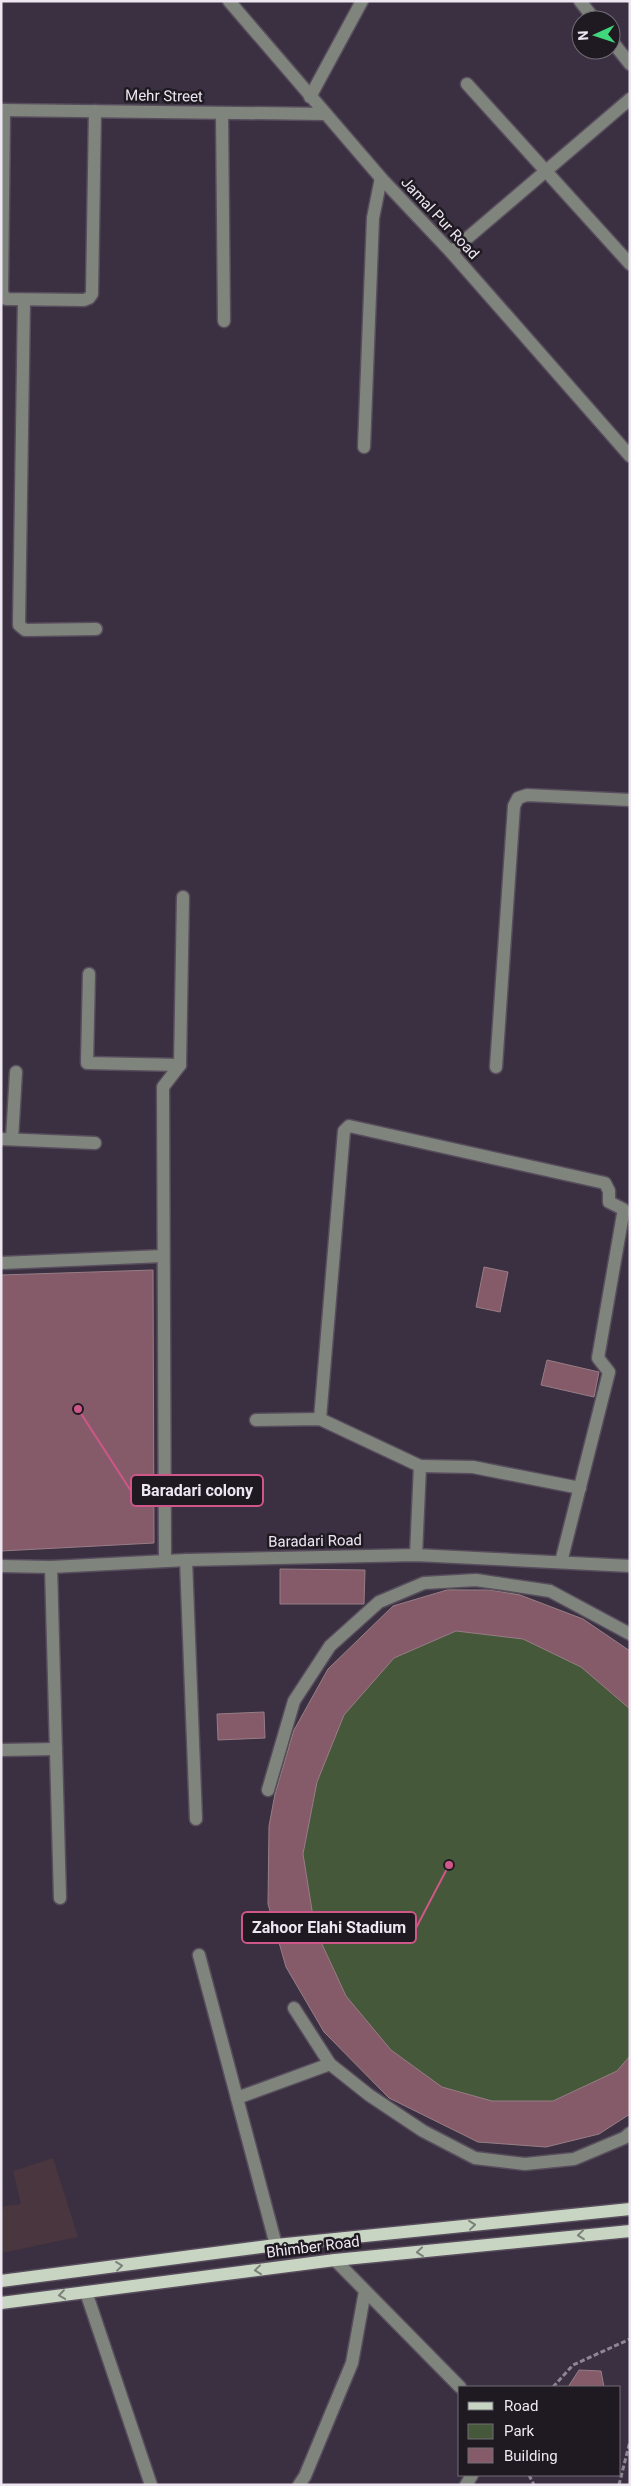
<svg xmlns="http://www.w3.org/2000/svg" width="631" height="2486" font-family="Roboto,sans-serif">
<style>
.commercial{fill:#49363e}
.green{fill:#455839}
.building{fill:#865b69;stroke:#977d85}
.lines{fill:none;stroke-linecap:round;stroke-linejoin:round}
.minor-casing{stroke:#584d5d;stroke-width:15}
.major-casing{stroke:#584d5d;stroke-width:15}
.path{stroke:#8f8694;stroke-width:3;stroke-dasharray:5 2.5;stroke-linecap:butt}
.minor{stroke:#7f857c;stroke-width:12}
.major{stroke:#c8d5c2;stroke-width:12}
.oneway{stroke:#7c817a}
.labels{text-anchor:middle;stroke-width:5;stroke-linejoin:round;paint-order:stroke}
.street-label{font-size:15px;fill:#eee7f2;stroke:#1f1a22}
.leader{fill:none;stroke:#cf5688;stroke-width:2}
.callout-dot{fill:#cf5688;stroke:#1f1a22;stroke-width:2}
.callout{fill:#1f1a22;stroke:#cf5688;stroke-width:2}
.callout-label{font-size:16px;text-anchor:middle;font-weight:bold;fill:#eee7f2}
</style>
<rect width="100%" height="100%" fill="#3b3041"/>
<path class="commercial" d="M53 2158 78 2237 1 2253V2216L4 2206 21 2204 13 2171Z"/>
<path class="green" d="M450 1589 510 1591 583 1619 630 1651V2114L599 2134 546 2147 478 2142 389 2098 324 2032 286 1967 268 1904 269 1826 284 1748 328 1669 393 1606Z"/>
<g class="building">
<path d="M484 1267 508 1272 500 1312 476 1307Z"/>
<path d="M153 1270 154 1543 1 1551V1275Z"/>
<path d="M547 1360 599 1372 594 1397 541 1385Z"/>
<path d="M280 1569 365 1570 364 1604H280Z"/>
<path d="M447 1590H490L520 1595 583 1619 630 1651V1709L581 1667 523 1639 456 1631 394 1658 344 1715 317 1782 303 1854 315 1929 346 1996 391 2050 442 2087 492 2101H553L617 2071 630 2056V2114L599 2134 546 2147 478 2142 389 2098 324 2032 286 1967 268 1904 269 1826 275 1794 294 1730 328 1669 393 1606Z"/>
<path d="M264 1712 265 1738 218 1740 217 1714Z"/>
<path d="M579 2370 601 2371 604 2387H568Z"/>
</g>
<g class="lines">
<g class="minor-casing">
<g id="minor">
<path d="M229 1 381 178 451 252 630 456"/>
<path d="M580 1 595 20"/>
<path d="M611 40 630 64"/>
<path d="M467 84 630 264"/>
<path d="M310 97 362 1"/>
<path d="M1 110 326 114"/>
<path d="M4 110 2 293 6 299 84 300 89 298 92 294 95 111"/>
<path d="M222 113 224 321"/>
<path d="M451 252 630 99"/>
<path d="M24 300 19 625 25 630 96 629"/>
<path d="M364 447 373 218 381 178"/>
<path d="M89 974 87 1063 180 1065"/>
<path d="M496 1067 514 806 518 798 527 795 630 800"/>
<path d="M1 1139 95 1143"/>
<path d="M12 1139 16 1072"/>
<path d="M1 1263 163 1256"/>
<path d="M320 1419 344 1131 349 1126 358 1128 605 1183 609 1191V1202L623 1209V1214L598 1358 609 1372 561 1562"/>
<path d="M256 1420 320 1419 420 1466 416 1555"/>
<path d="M420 1466 473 1467 580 1488"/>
<path d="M186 1560 196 1819"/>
<path d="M165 1561 163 1087 180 1065 183 897"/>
<path d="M1 1566 51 1567 186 1560 416 1555 630 1566"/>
<path d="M51 1567 60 1898"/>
<path d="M1 1750 56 1749"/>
<path d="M268 1790 294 1701 330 1646 379 1602 424 1583 476 1580 550 1591 630 1634"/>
<path d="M199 1955 276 2245"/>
<path d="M294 2008 330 2064 369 2095 423 2131 475 2158 525 2164 574 2159 624 2138 630 2133"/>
<path d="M237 2098 330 2064"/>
<path d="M335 2260 460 2387"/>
<path d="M86 2292 151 2485"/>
<path d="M299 2485 305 2476 352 2363 365 2291"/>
<path d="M466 2485 472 2475"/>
</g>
</g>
<g class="major-casing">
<g id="major">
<path d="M1 2281 276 2245 630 2209"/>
<path d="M1 2303 335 2260 630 2231"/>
</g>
</g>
<g class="path">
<path d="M553 2387 573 2365 630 2339"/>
<path d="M529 2475 534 2485"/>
<path d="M619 2485 630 2441"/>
</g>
<use href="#minor" class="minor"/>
<use href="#major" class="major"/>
</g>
<defs><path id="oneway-chevron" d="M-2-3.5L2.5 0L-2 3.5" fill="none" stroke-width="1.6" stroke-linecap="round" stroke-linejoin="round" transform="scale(1.25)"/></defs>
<g class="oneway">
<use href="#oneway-chevron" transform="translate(472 2225) rotate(-6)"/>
<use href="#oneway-chevron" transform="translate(581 2235) rotate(174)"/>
<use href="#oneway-chevron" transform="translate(420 2252) rotate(174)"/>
<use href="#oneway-chevron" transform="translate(119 2266) rotate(-7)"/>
<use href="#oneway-chevron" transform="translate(258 2270) rotate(173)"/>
<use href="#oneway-chevron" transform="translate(62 2295) rotate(172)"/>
</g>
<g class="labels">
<g class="street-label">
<text transform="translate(164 96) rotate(1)" y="5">Mehr Street</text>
<text transform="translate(440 218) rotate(47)" y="5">Jamal Pur Road</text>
<text transform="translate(315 1541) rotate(-1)" y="5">Baradari Road</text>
<text transform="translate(313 2247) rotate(-7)" y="5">Bhimber Road</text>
</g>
</g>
<path class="leader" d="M78 1409L131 1491M449 1865L416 1928"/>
<g class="callout-dot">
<circle cx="78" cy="1409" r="5"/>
<circle cx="449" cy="1865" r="5"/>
</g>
<g class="callout">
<rect x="131" y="1475" width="132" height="31" rx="5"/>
<rect x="242" y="1912" width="174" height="31" rx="5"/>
</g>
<g class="callout-label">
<text x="197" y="1496">Baradari colony</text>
<text x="329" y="1933">Zahoor Elahi Stadium</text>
</g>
<rect width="631" height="2486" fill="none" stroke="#eee7f2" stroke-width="5"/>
<rect x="458" y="2386" width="162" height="90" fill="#1f1a22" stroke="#726c75"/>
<rect x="468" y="2402" width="25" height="8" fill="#c8d5c2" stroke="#726c75"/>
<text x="504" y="2411" font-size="15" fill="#eee7f2">Road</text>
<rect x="468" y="2424" width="25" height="15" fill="#455839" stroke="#726c75"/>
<text x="504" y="2436" font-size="15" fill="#eee7f2">Park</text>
<rect x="468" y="2448" width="25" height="15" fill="#865b69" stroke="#726c75"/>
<text x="504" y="2461" font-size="15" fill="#eee7f2">Building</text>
<g transform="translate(596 35) rotate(267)"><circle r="24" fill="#1f1a22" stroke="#726c75"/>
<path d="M0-4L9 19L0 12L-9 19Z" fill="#40d77c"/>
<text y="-8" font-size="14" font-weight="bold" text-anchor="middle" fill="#eee7f2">N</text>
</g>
</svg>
